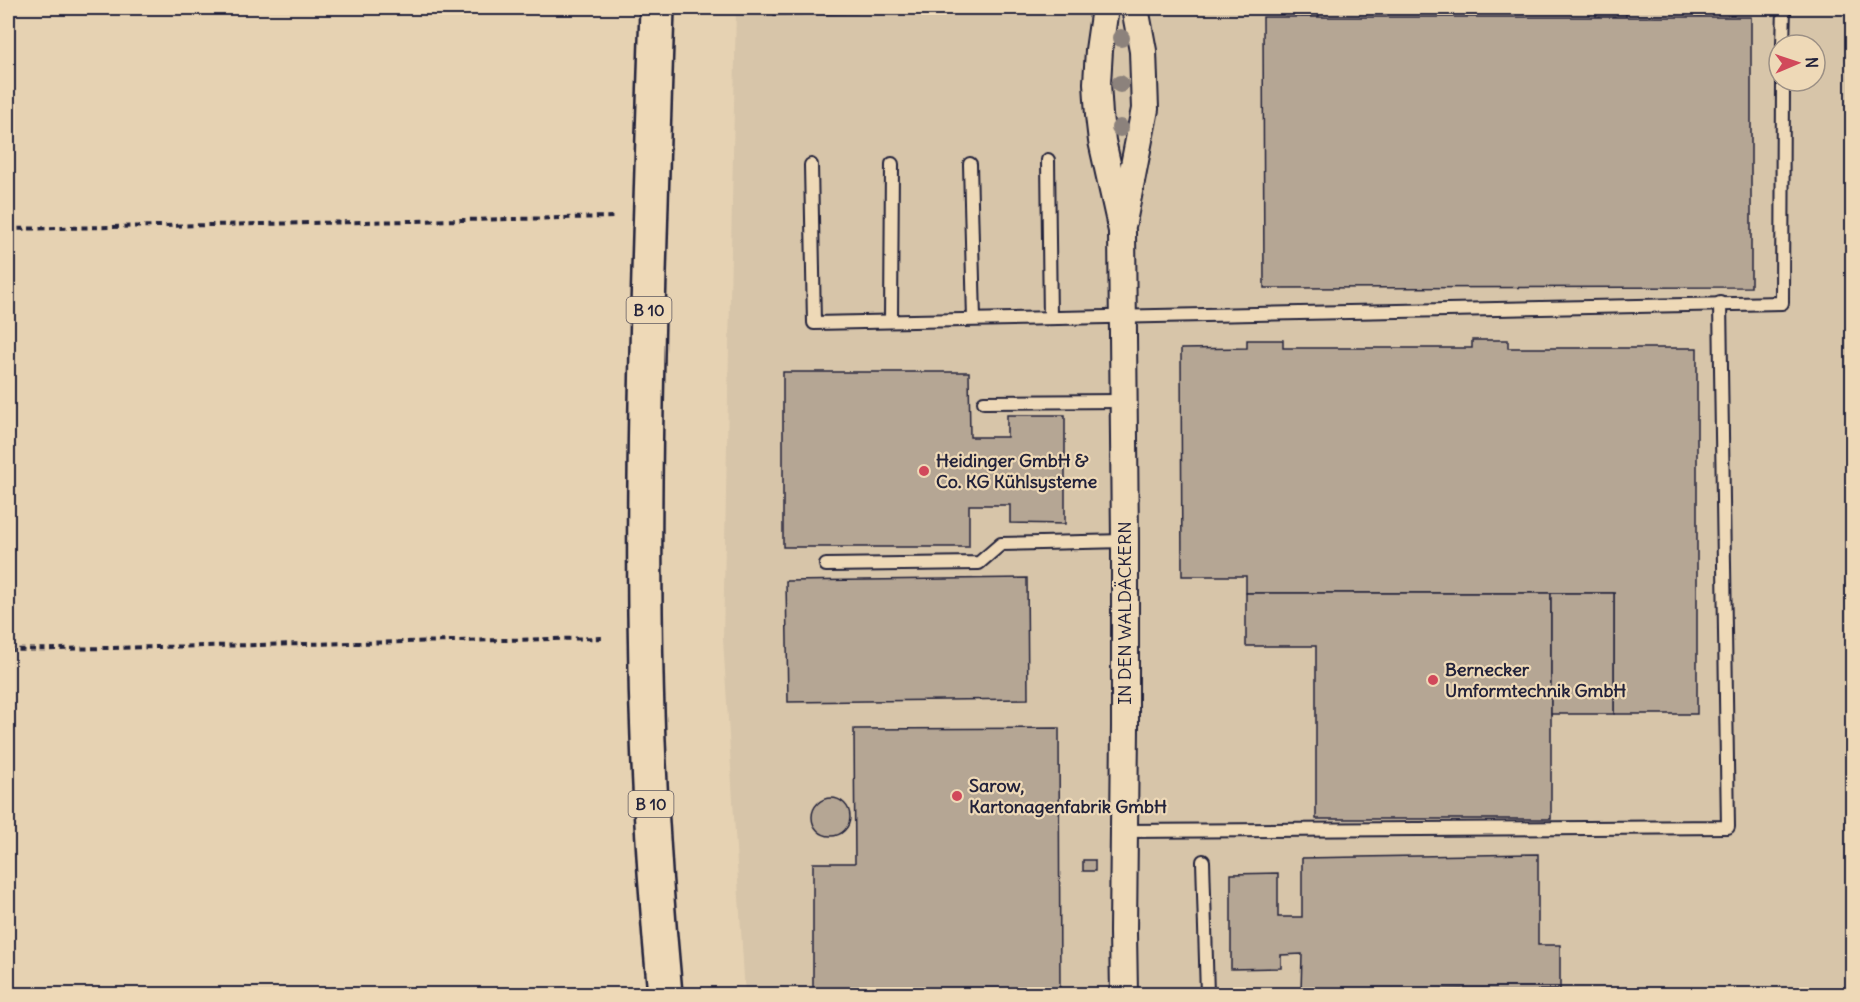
<svg xmlns="http://www.w3.org/2000/svg" width="1860" height="1002" font-family="Delius,sans-serif">
<style>
.built{fill:#d7c5a9;fill-rule:evenodd}
.building{fill:#b5a694;stroke:#22223b;stroke-width:1.5}
.lines{fill:none;stroke-linecap:round;stroke-linejoin:round}
.lane-casing{stroke:#22223b;stroke-width:16}
.street-casing{stroke:#22223b;stroke-width:30}
.primary-casing{stroke:#22223b;stroke-width:38}
.path{stroke:#22223b;stroke-width:4;stroke-dasharray:6 4.5;stroke-linecap:butt}
.lane{stroke:#eed9b7;stroke-width:12}
.street{stroke:#eed9b7;stroke-width:26}
.primary{stroke:#eed9b7;stroke-width:33}
.tree{fill:#8c827c}
.poi-dot{fill:#d1495b;stroke:#eed9b7;stroke-width:2}
.labels{text-anchor:middle;stroke-width:4.5;stroke-linejoin:round;paint-order:stroke}
.shield{fill:#eed9b7;stroke:#5f5960;stroke-width:1.5}
.shield-label{font-size:16px;font-weight:bold;fill:#22223b}
.poi-label{font-size:18px;font-weight:bold;fill:#22223b;stroke:#eed9b7;text-anchor:start}
.street-label{font-size:18px;fill:#22223b;stroke:#eed9b7}
</style>
<rect width="100%" height="100%" fill="#e6d2b2"/>
<filter id="ink" filterUnits="userSpaceOnUse"><feTurbulence type="fractalNoise" baseFrequency=".0167" numOctaves="2"/><feDisplacementMap in="SourceGraphic" scale="12" xChannelSelector="R" yChannelSelector="G"/><feConvolveMatrix kernelMatrix="1 2 1 2 8 2 1 2 1" color-interpolation-filters="sRGB"/></filter>
<g filter="url(#ink)">
<path class="built" d="M736 8H1852V994H745L723 639ZM1779 45H1815V81H1779Z"/>
<g class="building">
<path d="M774 8H857V13L774 15Z"/>
<rect x="1302" y="8" width="17" height="9"/>
<rect x="1596" y="8" width="30" height="9"/>
<path d="M1263 17H1751V287L1264 288Z"/>
<path d="M1247 340H1283V348H1472V340H1508V348H1697V714H1614V593H1246V576H1182L1181 349 1247 348Z"/>
<path d="M783 372H969L970 437H1007V415H1065V524L1010 523V505H969V547H783Z"/>
<path d="M1027 578 1028 699 788 702 786 581Z"/>
<path d="M1246 593H1551V819H1316V646H1246Z"/>
<rect x="1551" y="593" width="63" height="121"/>
<path d="M1059 728 1060 994H813V863H855L854 729Z"/>
<circle cx="831" cy="817" r="19"/>
<path d="M1538 854V945H1560V990H1538V994H1484V989L1354 991V994H1328V992H1301L1302 954 1281 955V968L1231 969V874L1278 873V917H1302V858Z"/>
<rect x="1083" y="860" width="12" height="11"/>
</g>
<g class="lines">
<g class="lane-casing">
<g id="lane">
<path d="M1783 45 1784 8"/>
<path d="M1048 160 1050 318"/>
<path d="M970 164 974 319"/>
<path d="M811 165 814 323 1782 303 1783 81"/>
<path d="M891 321 892 164"/>
<path d="M984 402 1124 401"/>
<path d="M826 565 979 563 1001 544 1125 541"/>
<path d="M1123 831 1728 827 1720 303"/>
<path d="M1203 861 1207 994"/>
</g>
</g>
<g class="street-casing">
<g id="street">
<path d="M1105 8 1099 50 1097 83 1099 115 1102 141 1122 231 1125 541V726L1123 932 1124 994"/>
<path d="M1123 222 1145 109 1143 51 1135 8"/>
</g>
</g>
<g class="primary-casing">
<path id="primary" d="M657 8C651 209 643 411 645 613 646 740 653 868 665 994"/>
</g>
<g class="path">
<path d="M8 229 614 217"/>
<path d="M8 650 603 638"/>
</g>
<use href="#lane" class="lane"/>
<use href="#street" class="street"/>
<use href="#primary" class="primary"/>
</g>
<g class="tree">
<circle cx="1121" cy="38" r="9"/>
<circle cx="1120" cy="84" r="9"/>
<circle cx="1120" cy="128" r="9"/>
</g>
</g>
<g class="poi-dot">
<circle cx="924" cy="471" r="6"/>
<circle cx="1433" cy="680" r="6"/>
<circle cx="957" cy="796" r="6"/>
</g>
<g class="labels">
<g class="shield">
<rect x="626.5" y="297" width="45" height="26" rx="4.5"/>
<rect x="628.5" y="791" width="45" height="26" rx="4.5"/>
</g>
<g class="shield-label">
<text x="649" y="316">B 10</text>
<text x="651" y="810">B 10</text>
</g>
<g class="poi-label">
<text x="936" y="467">Heidinger GmbH &amp;<tspan x="936" dy="21">Co. KG Kühlsysteme</tspan></text>
<text x="1445" y="676">Bernecker<tspan x="1445" dy="21">Umformtechnik GmbH</tspan></text>
<text x="969" y="792">Sarow,<tspan x="969" dy="21">Kartonagenfabrik GmbH</tspan></text>
</g>
<g class="street-label">
<text transform="translate(1125 613) rotate(-90)" y="6">IN DEN WALDÄCKERN</text>
</g>
</g>
<rect width="1860" height="1002" fill="none" stroke="#eed9b7" stroke-width="30"/>
<rect x="15" y="15" width="1830" height="972" fill="none" stroke="#22223b" stroke-width="2" filter="url(#ink)"/>
<g transform="translate(1797 63) rotate(88)"><circle r="28" fill="#eed9b7" stroke="#9c9085" stroke-width="1.5"/>
<path d="M0-4.5L10 22L0 15L-10 22Z" fill="#d1495b"/>
<text y="-9" font-size="16" font-weight="bold" text-anchor="middle" fill="#22223b">N</text>
</g>
</svg>
